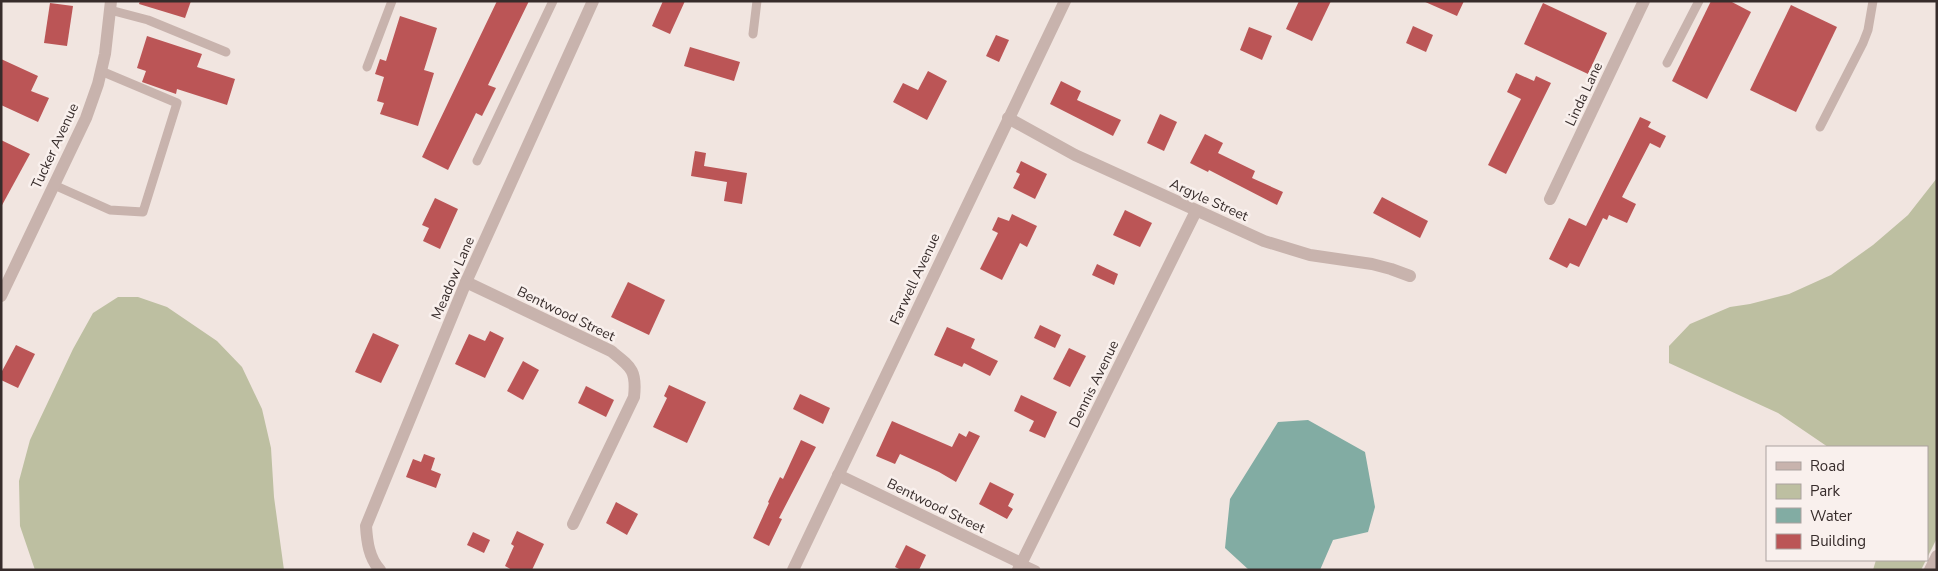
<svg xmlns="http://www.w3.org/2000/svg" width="1938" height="571" font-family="'Nunito Sans',sans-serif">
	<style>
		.green { fill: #bdbfa1 }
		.water { fill: #82aca3 }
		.building { fill: #bb5556 }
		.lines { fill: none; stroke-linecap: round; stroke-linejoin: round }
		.service { stroke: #c8b3ad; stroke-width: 9 }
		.minor { stroke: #c8b3ad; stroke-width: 12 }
		.tertiary { stroke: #c8b3ad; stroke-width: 12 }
		.labels { text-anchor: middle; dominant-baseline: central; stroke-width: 5; stroke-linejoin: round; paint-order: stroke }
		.street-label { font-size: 14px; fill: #372c2b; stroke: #f9f0ed }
	</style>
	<rect width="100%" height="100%" fill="#f1e5e0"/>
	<g class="green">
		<polygon points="1937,178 1937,538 1927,558 1927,447 1828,447 1778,413 1669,363 1669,346 1690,324 1730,307 1750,304 1789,294 1831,275 1873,245 1908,215"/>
		<polygon points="118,297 138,297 167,307 217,341 242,367 262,409 271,448 274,497 284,570 35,570 20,526 19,481 30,440 73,349 93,313"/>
		<polygon points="1876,560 1926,560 1921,570 1873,570"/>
	</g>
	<polygon class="water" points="1308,420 1365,452 1375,507 1368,532 1333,540 1320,570 1249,570 1225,548 1230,499 1278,422"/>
	<g class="building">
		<polygon points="140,1 191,1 185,18 139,4"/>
		<polygon points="497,1 529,1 488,85 496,88 482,116 476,113 448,170 422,157"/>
		<polygon points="663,1 685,1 670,34 652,26"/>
		<polygon points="1299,1 1331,1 1312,41 1286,29"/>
		<polygon points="1423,1 1464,1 1457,16"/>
		<polygon points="1711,1 1730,1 1751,12 1707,99 1672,81"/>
		<polygon points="50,3 73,6 67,46 44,43"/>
		<polygon points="1543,3 1607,33 1588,74 1524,44"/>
		<polygon points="1791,5 1837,27 1796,112 1750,90"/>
		<polygon points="400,16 437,28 424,70 434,73 418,126 380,114 384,103 377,101 384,77 375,74 380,59 386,61"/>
		<polygon points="1413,26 1433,35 1426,52 1406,43"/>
		<polygon points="1249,27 1272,36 1262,60 1240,50"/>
		<polygon points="996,35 1009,40 999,62 986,56"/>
		<polygon points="147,36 202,54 197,67 235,79 227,105 177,89 176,94 142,82 146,71 137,68"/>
		<polygon points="690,47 740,62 734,81 684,66"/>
		<polygon points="1,59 38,76 31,91 49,98 38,122 1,105"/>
		<polygon points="928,71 947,81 927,120 893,102 903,83 918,90"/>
		<polygon points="1516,73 1534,81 1536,76 1551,83 1506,174 1488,165 1521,99 1507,92"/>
		<polygon points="1061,81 1081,91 1077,100 1121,120 1113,136 1050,104"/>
		<polygon points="1160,114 1177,122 1164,151 1147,143"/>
		<polygon points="1640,117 1651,122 1648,127 1666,136 1660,148 1650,143 1622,197 1636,204 1627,223 1609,215 1607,220 1603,218 1579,267 1570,263 1567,268 1549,259 1569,218 1586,226"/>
		<polygon points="1205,134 1223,143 1218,153 1255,171 1252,178 1283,192 1277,205 1209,170 1208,172 1190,163"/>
		<polygon points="1,140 30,154 1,207"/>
		<polygon points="695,151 706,153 704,166 747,173 742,204 724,201 727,182 691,176"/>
		<polygon points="1021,161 1047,174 1035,199 1013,188 1020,174 1016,172"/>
		<polygon points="1382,197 1428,221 1420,238 1373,213"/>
		<polygon points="435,198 458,209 440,249 423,241 429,228 422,225"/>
		<polygon points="1125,210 1152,223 1140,247 1113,235"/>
		<polygon points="1012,214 1037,226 1027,247 1020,243 1002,280 980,269 998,233 992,230 998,217 1009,221"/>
		<polygon points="1097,264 1118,274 1114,285 1092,275"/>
		<polygon points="628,282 665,300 649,335 611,317"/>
		<polygon points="1040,325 1061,335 1055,348 1034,338"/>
		<polygon points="947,327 975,339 971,348 998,361 990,376 964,363 962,367 934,355"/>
		<polygon points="490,331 504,338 485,378 455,364 469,334 485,341"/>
		<polygon points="373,333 399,345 381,383 355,372"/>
		<polygon points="16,345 35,354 18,388 1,380 1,373"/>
		<polygon points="1069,348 1086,356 1070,387 1053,379"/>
		<polygon points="523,361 539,370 523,400 507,391"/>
		<polygon points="669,385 706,402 687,443 653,427 667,398 664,396"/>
		<polygon points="586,386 614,400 606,417 578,403"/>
		<polygon points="800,394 830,408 823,424 793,409"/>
		<polygon points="1021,395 1057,412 1045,438 1029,431 1034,421 1014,411"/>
		<polygon points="892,421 952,447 959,433 966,437 969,431 980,436 956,482 939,472 900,454 895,464 876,456"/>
		<polygon points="801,440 816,447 779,518 782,519 769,546 753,538 769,503 768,502 780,477 783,479"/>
		<polygon points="424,454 435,458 431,470 441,474 436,488 406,477 413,459 421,462"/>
		<polygon points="990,482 1014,494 1008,506 1013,509 1007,519 979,504"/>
		<polygon points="616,502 638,514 627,535 606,523"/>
		<polygon points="517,531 544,544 532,570 512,570 505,566 514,546 511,544"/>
		<polygon points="473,532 490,540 484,553 467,545"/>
		<polygon points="906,545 926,555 919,570 901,570 895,567"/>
	</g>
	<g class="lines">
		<g class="service">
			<polyline points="110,10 148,20 226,52"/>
			<polyline points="753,34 757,1"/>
			<polyline points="1667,63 1699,1"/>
			<polyline points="367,67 392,1"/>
			<polyline points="1820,127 1863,43 1868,30 1873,1"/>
			<polyline points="477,161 553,1"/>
			<polyline points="54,185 110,210 143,212 177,103 101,71"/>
			<polyline points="1021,563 1036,570"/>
		</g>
		<g class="minor">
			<polyline points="1008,118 1075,155 1264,241 1310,255 1372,264 1391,269 1410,276"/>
			<polyline points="1550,199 1644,1"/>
			<path d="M466 282 611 351C631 367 637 370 634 397L573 524"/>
			<polyline points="838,475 1021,563"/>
			<path d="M380 570C369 558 367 542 366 526L466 282 593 1"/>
			<polyline points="793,570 1065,1"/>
			<polyline points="1018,570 1196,211"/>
		</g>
		<g class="tertiary">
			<polyline points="1,296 86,118 98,84 105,54 111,1"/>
			<polyline points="1930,570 1937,556"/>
		</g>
	</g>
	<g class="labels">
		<g class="street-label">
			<text transform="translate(1584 94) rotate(-65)">Linda Lane</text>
			<text transform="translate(55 146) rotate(-65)">Tucker Avenue</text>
			<text transform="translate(1209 200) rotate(24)">Argyle Street</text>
			<text transform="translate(453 278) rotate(-67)">Meadow Lane</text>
			<text transform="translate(915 279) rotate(-65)">Farwell Avenue</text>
			<text transform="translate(566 314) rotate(26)">Bentwood Street</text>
			<text transform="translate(1094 384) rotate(-64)">Dennis Avenue</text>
			<text transform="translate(936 506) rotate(26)">Bentwood Street</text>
		</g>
	</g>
	<rect width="1938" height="571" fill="none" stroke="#372c2b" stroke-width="5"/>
	<rect x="1766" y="446" width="162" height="115" fill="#f9f0ed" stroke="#aba29f"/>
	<rect x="1776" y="462" width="25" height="8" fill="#c8b3ad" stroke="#aba29f"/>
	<text x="1810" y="471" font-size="15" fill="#372c2b">Road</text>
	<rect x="1776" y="484" width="25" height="15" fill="#bdbfa1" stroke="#aba29f"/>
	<text x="1810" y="496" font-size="15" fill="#372c2b">Park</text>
	<rect x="1776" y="508" width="25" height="15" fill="#82aca3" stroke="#aba29f"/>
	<text x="1810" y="521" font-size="15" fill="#372c2b">Water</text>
	<rect x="1776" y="534" width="25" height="15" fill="#bb5556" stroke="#aba29f"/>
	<text x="1810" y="546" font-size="15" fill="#372c2b">Building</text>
</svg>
